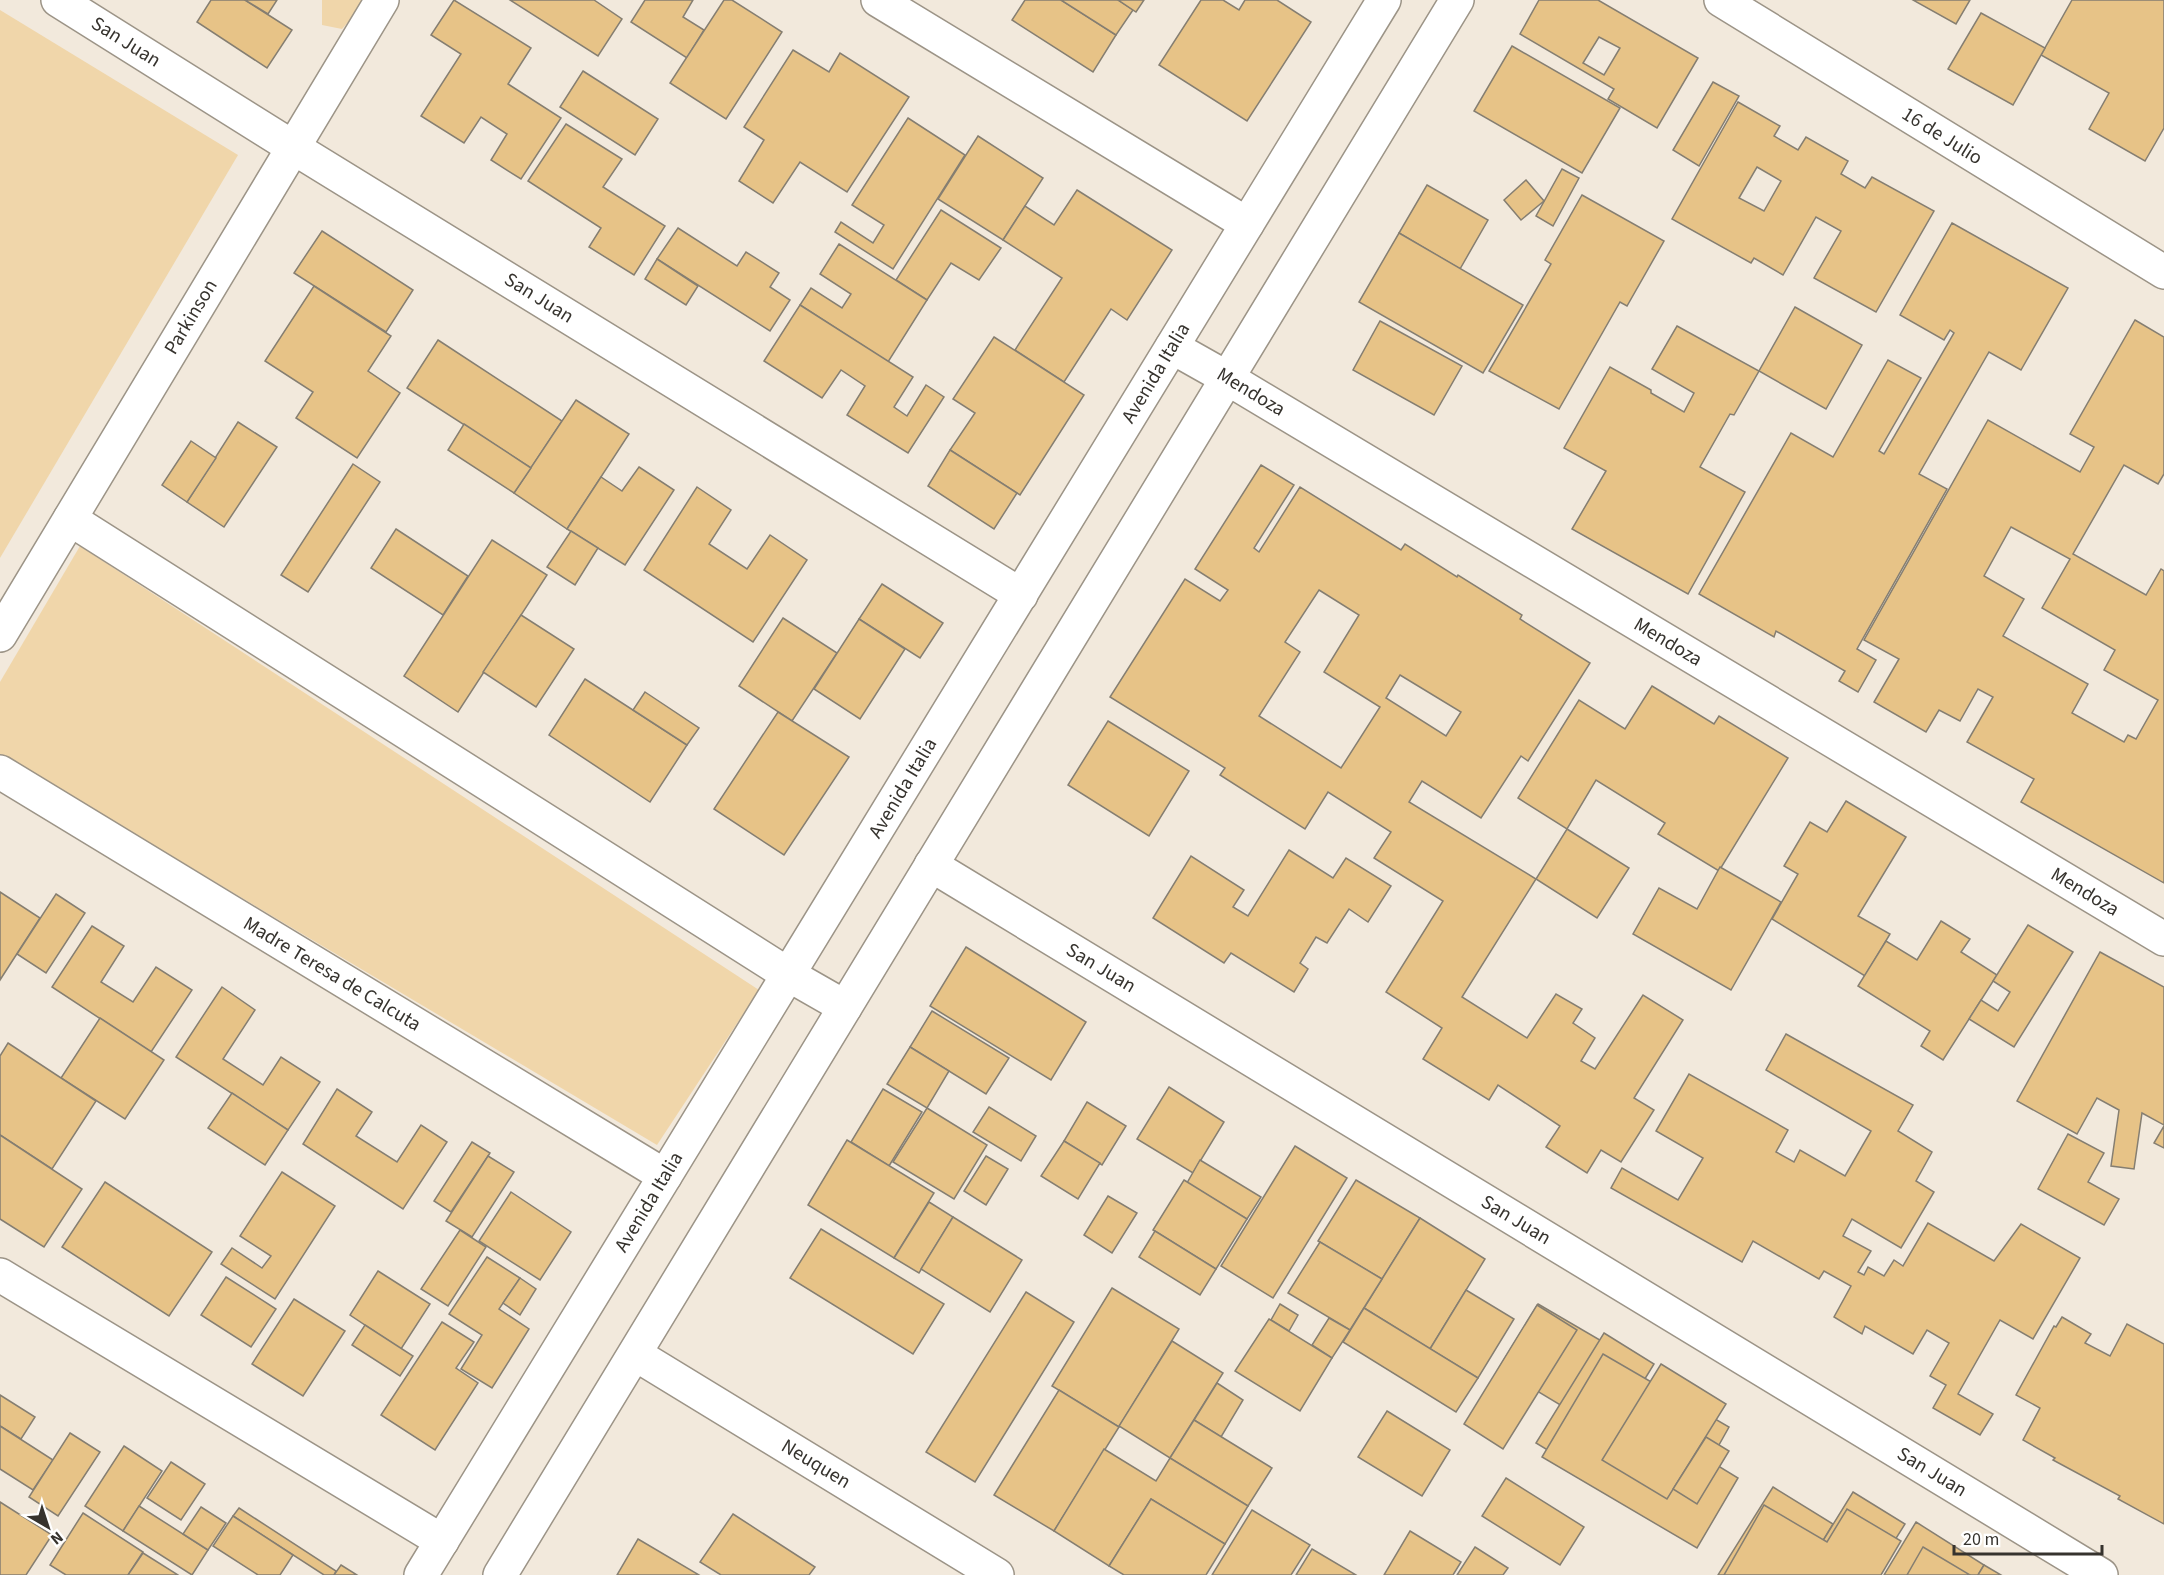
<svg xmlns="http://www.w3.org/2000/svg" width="2164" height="1575" font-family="'Source Sans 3',sans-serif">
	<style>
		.green { fill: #f0d6aa }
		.building { fill: #e7c387; stroke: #857e71; stroke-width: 1.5; fill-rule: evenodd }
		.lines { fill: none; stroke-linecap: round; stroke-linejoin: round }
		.minor-casing { stroke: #9c9487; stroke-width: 36 }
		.secondary-casing { stroke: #9c9487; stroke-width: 36 }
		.minor { stroke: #fff; stroke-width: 33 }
		.secondary { stroke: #fff; stroke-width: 33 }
		.labels { text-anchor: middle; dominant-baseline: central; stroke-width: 5; stroke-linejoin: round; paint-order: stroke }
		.street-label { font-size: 20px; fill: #36332e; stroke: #fff }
	</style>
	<rect width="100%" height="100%" fill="#f2e9dc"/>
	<g class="green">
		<polygon points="322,0 362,0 356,13 342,29 322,25"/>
		<polygon points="0,10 238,155 0,558"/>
		<polygon points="80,546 759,990 657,1145 0,754 0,682"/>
	</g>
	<g class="building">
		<polygon points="211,0 245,0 292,30 267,68 197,22"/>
		<polygon points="245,0 277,0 268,14"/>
		<polygon points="454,0 531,48 508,84 561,118 521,179 491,160 507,134 481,117 464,143 421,116 461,54 431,35"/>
		<polygon points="510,0 594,0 622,19 598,56"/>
		<polygon points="645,0 693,0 683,17 704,30 687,58 631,22"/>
		<polygon points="724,0 732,0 782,32 726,119 670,83"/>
		<polygon points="1025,0 1061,0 1116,35 1093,72 1012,20"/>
		<polygon points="1061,0 1118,0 1133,10 1116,35"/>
		<polygon points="1118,0 1144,0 1136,12"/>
		<polygon points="1201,0 1223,0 1239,10 1245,0 1277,0 1311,22 1247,121 1159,65"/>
		<path d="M1539 0H1598L1698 58 1657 128 1608 99 1614 89 1520 34ZM1599 37 1620 48 1604 75 1583 63Z"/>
		<polygon points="1913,0 1970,0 1956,24"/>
		<polygon points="2072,0 2164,0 2164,128 2145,161 2089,129 2109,93 2041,55"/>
		<polygon points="1981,13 2045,48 2013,105 1948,69"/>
		<polygon points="1512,46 1620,108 1582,173 1474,111"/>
		<polygon points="793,50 829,72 840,53 909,97 847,192 800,162 773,203 739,181 764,140 744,127"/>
		<polygon points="583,71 658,119 635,155 560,107"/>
		<polygon points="1713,82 1739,96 1699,166 1673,150"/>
		<path d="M1738 102 1780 126 1774 136 1798 150 1806 137 1848 161 1841 174 1865 188 1872 177 1934 211 1876 312 1814 278 1841 231 1816 217 1783 275 1754 258 1751 263 1672 219ZM1757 167 1781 181 1764 211 1739 198Z"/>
		<polygon points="908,118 965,155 893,269 835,232 841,222 873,243 884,225 852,205"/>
		<polygon points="566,124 622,159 603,187 665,226 634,275 589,247 601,228 528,181"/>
		<polygon points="978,136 1043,178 1003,240 938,199"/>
		<polygon points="1562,169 1579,178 1553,226 1536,216"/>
		<polygon points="1526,180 1544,201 1521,220 1504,200"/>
		<polygon points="1427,185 1488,220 1460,269 1399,233"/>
		<polygon points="1077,190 1172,250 1127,320 1111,309 1064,382 1015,350 1062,278 1003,240 1025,206 1054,225"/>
		<polygon points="1582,195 1664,241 1627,306 1620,302 1559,409 1489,371 1551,264 1545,260"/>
		<polygon points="941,210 1001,248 979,280 951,263 927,300 896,280"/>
		<polygon points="1952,223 2068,288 2021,370 1989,352 1919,474 1947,489 1857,649 1876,660 1858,692 1839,681 1845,671 1776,631 1774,637 1699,594 1791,433 1833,457 1888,360 1921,378 1879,451 1884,454 1954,333 1950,330 1944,340 1900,315"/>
		<polygon points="678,228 737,266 746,252 779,273 770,287 790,300 770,331 657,259"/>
		<polygon points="322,231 413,290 386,332 294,273"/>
		<polygon points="1399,233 1523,305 1483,373 1359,302"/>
		<polygon points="839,244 927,300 888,362 800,305 811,288 842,308 851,294 820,274"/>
		<polygon points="657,259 698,286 686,305 645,279"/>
		<polygon points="314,286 391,336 368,371 400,393 357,458 296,418 313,392 265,361"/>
		<polygon points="800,305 913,377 894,407 907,416 926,385 944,397 908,453 847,415 865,386 841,370 822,398 764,361"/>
		<polygon points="1795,307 1862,345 1826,409 1759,371"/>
		<path d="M2135 320 2164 337V474L2158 484 2124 465 2073 554 2146 595 2161 569 2164 571V883L2021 802 2034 779 1967 742 1993 697 1978 689 1960 721 1939 710 1926 732 1874 702 1899 659 1864 640 1988 420 2080 472 2094 447 2070 434ZM2011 527 2070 559 2042 608 2115 650 2104 670 2158 700 2136 739 2128 735 2124 742 2072 713 2088 684 2003 636 2024 599 1984 576Z"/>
		<polygon points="1380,321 1462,366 1434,415 1353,370"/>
		<polygon points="1677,326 1759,371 1734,415 1730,414 1700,467 1745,492 1688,594 1572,529 1606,471 1564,448 1610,367 1651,390 1651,393 1684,412 1694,393 1652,369"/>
		<polygon points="994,337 1084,395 1020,495 950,450 975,413 953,399"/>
		<polygon points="438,340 562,421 531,468 407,388"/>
		<polygon points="576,400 629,434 567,529 514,493"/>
		<polygon points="238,422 277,447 224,527 187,502"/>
		<polygon points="464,424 531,468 514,493 448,450"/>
		<polygon points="191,441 216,458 187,502 162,485"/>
		<polygon points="950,450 1017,493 994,529 928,486"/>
		<polygon points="353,464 380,482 308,592 281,575"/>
		<path d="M1261 465 1294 485 1254 548 1259 552 1300 487 1401 550 1405 544 1457 577 1458 575 1522 615 1520 619 1590 663 1528 761 1521 756 1481 818 1422 781 1409 802 1536 879 1462 997 1527 1038 1556 994 1582 1009 1573 1023 1595 1038 1581 1061 1595 1069 1643 995 1683 1020 1634 1098 1654 1110 1621 1162 1601 1150 1587 1173 1546 1147 1560 1126 1498 1085 1489 1100 1423 1059 1442 1028 1386 992 1443 901 1374 858 1391 832 1328 792 1305 829 1220 775 1225 768 1110 697 1185 579 1220 601 1228 590 1195 569ZM1319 590 1359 615 1324 672 1380 707 1341 768 1259 716 1300 652 1285 642ZM1400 675 1461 712 1446 736 1386 698Z"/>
		<polygon points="639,467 674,490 625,565 567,529 601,477 622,491"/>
		<polygon points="697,487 731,510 709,544 747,569 770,535 807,560 753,642 644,570"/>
		<polygon points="396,529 468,576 443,615 371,568"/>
		<polygon points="571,531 598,548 575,585 547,567"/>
		<polygon points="492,540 547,575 458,712 404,676"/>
		<polygon points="882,584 943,623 920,658 859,619"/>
		<polygon points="521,615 574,649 536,707 483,672"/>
		<polygon points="783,618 837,653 792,721 739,686"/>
		<polygon points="859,619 905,649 860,719 814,689"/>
		<polygon points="585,679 687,745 650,802 549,735"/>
		<polygon points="1652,686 1714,724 1719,716 1788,758 1719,871 1658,834 1665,823 1596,780 1567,829 1518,798 1579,700 1625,729"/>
		<polygon points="645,692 699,728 687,745 633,710"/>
		<polygon points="778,712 849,757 784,855 714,809"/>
		<polygon points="1108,721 1189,771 1149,836 1068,785"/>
		<polygon points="1846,801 1906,837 1858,916 1890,934 1865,976 1772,919 1798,874 1784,866 1810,822 1827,832"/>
		<polygon points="1567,829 1629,868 1597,918 1536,879"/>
		<polygon points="1289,850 1333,878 1346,858 1391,886 1368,922 1349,909 1327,943 1316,937 1300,963 1308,969 1294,992 1231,953 1224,963 1153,918 1191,856 1244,890 1233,907 1248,916"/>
		<polygon points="1720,867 1781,902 1731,990 1633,934 1659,888 1697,909"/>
		<polygon points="0,892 40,918 0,980"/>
		<polygon points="56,894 85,913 46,973 17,954"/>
		<polygon points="1941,921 1970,939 1961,952 1997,975 1943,1060 1921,1046 1930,1031 1858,986 1886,941 1917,960"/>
		<polygon points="2028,925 2073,952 2014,1047 1969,1019 1981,1000 1998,1011 2010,992 1993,981"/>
		<polygon points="92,926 124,946 101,982 133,1002 156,967 192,990 151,1052 52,987"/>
		<polygon points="966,947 1086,1022 1051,1080 930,1006"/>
		<polygon points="2100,952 2164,987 2164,1125 2142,1113 2134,1169 2111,1166 2119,1110 2097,1098 2077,1134 2017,1101"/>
		<polygon points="222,987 255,1010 223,1059 263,1085 281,1057 320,1082 288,1130 176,1057"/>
		<polygon points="932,1011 1009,1058 986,1094 910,1047"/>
		<polygon points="100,1018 164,1060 125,1119 61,1078"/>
		<polygon points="1786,1034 1913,1105 1898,1131 1932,1152 1916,1181 1934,1192 1901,1248 1852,1219 1843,1236 1871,1251 1858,1272 1864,1275 1868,1267 1884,1276 1894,1260 1903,1266 1928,1223 1994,1261 2021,1224 2080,1258 2033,1339 2000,1320 1958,1394 1993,1414 1980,1435 1933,1408 1946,1385 1930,1376 1949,1343 1927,1330 1913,1354 1865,1326 1862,1334 1834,1317 1851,1286 1824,1271 1819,1279 1753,1241 1742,1262 1611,1188 1622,1168 1678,1200 1703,1158 1656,1131 1689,1074 1788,1130 1776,1152 1794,1162 1800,1150 1845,1176 1871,1131 1766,1070"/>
		<polygon points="8,1043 96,1101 52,1169 0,1135 0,1056"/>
		<polygon points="910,1047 949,1071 927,1108 887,1084"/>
		<polygon points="1169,1087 1224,1122 1193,1173 1137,1139"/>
		<polygon points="337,1089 372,1112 356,1136 397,1162 421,1125 447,1142 403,1209 303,1144"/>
		<polygon points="883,1089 922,1112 889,1166 851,1142"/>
		<polygon points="232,1093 288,1130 265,1165 208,1128"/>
		<polygon points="1087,1102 1126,1126 1102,1165 1064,1141"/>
		<polygon points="989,1107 1036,1136 1021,1161 973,1132"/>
		<polygon points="927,1108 987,1145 954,1199 893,1162"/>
		<polygon points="2164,1126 2164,1148 2154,1143"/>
		<polygon points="2068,1134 2104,1153 2088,1182 2119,1199 2104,1225 2038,1189"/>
		<polygon points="0,1135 82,1189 44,1247 0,1219"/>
		<polygon points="847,1140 934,1193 894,1258 808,1205"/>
		<polygon points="1064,1141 1100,1163 1078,1199 1041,1176"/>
		<polygon points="472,1142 490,1153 451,1212 434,1201"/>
		<polygon points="1295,1146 1347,1178 1273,1298 1221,1266"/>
		<polygon points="488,1156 514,1172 472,1237 446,1221"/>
		<polygon points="986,1156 1008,1169 986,1205 964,1191"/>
		<polygon points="1200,1160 1261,1197 1247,1219 1187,1183"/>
		<polygon points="282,1172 335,1206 275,1299 221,1264 232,1248 262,1268 271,1256 240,1236"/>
		<polygon points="1184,1180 1247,1219 1216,1269 1153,1230"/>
		<polygon points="1356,1180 1420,1218 1382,1279 1318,1241"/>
		<polygon points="105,1182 212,1252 169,1316 62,1247"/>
		<polygon points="511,1192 571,1232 540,1280 479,1241"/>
		<polygon points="1108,1196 1137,1213 1112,1253 1084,1235"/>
		<polygon points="929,1202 953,1217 919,1273 894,1258"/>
		<polygon points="953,1217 1022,1260 990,1312 921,1269"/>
		<polygon points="1420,1218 1485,1259 1430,1349 1364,1308"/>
		<polygon points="821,1229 944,1304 913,1354 790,1278"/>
		<polygon points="460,1230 486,1247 448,1306 421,1289"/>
		<polygon points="1155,1231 1216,1269 1200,1295 1139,1257"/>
		<polygon points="1320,1242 1382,1279 1350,1330 1288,1293"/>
		<polygon points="487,1257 520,1278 499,1309 529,1329 492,1388 461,1369 482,1335 449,1314"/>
		<polygon points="378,1271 430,1304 401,1349 350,1315"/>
		<polygon points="226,1277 276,1309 251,1347 201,1315"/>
		<polygon points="520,1278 536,1289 520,1315 503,1303"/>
		<polygon points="1112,1288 1179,1329 1119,1427 1052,1386"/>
		<polygon points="1466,1290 1514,1319 1478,1378 1430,1349"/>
		<polygon points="1026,1292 1074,1322 975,1482 926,1452"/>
		<polygon points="294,1299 345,1331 303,1396 252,1364"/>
		<polygon points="1280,1304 1298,1315 1289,1331 1271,1320"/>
		<polygon points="1538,1304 1605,1343 1567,1409 1499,1368"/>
		<polygon points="1537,1305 1577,1330 1503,1449 1464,1424"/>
		<polygon points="1364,1308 1478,1378 1456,1412 1343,1342"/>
		<polygon points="2062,1317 2091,1334 2085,1343 2110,1356 2127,1324 2164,1344 2164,1524 2118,1499 2120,1496 2053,1460 2055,1458 2023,1440 2040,1408 2016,1395 2054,1326 2056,1327"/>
		<polygon points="1329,1318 1350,1330 1332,1358 1312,1345"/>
		<polygon points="1269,1319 1332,1358 1300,1411 1235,1371"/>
		<polygon points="442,1322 474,1342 456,1368 478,1383 435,1450 381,1415"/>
		<polygon points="365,1325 413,1356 400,1376 352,1345"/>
		<polygon points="1604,1333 1654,1364 1587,1474 1536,1443"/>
		<polygon points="1172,1341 1223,1373 1170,1458 1119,1426"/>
		<polygon points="1603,1354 1729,1427 1710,1461 1738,1478 1697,1548 1542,1457"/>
		<polygon points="1661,1364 1726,1404 1667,1499 1602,1460"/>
		<polygon points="1217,1383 1243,1400 1221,1437 1194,1420"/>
		<polygon points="1059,1390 1119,1427 1054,1531 994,1495"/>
		<polygon points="0,1395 35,1417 21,1439 0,1426"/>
		<polygon points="1387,1411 1450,1450 1422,1496 1358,1457"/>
		<polygon points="1194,1420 1272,1468 1248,1506 1170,1458"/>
		<polygon points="0,1426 53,1460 33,1490 0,1469"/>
		<polygon points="70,1433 100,1452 58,1516 29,1497"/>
		<polygon points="1706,1437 1729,1451 1697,1504 1673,1489"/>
		<polygon points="124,1446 162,1471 123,1531 85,1506"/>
		<polygon points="1104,1449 1156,1481 1170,1458 1248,1506 1225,1544 1151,1499 1109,1566 1054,1531"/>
		<polygon points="171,1462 205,1484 181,1520 147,1498"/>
		<polygon points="1506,1478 1584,1527 1560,1565 1482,1516"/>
		<polygon points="1773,1487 1833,1524 1802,1575 1718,1575"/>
		<polygon points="1853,1492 1905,1524 1873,1575 1814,1575 1805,1570"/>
		<polygon points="1151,1499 1225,1544 1206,1575 1124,1575 1109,1566"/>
		<polygon points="0,1502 52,1535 26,1575 0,1575"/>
		<polygon points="1764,1505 1827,1542 1847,1509 1901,1541 1881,1575 1724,1575"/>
		<polygon points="139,1506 208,1550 192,1575 123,1531"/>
		<polygon points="201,1507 226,1523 208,1550 183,1534"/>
		<polygon points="239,1508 336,1571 334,1575 324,1575 233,1516"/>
		<polygon points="1252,1510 1310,1545 1291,1575 1212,1575"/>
		<polygon points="83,1513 143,1552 128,1575 66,1575 50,1565"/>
		<polygon points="733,1514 815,1567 809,1575 721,1575 700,1562"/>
		<polygon points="233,1516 293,1555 280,1575 258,1575 213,1546"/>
		<polygon points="1916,1522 1984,1565 1978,1575 1884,1575"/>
		<polygon points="1410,1531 1461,1562 1453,1575 1384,1575"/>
		<polygon points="638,1539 699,1575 617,1575"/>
		<polygon points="1475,1547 1508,1568 1503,1575 1457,1575"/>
		<polygon points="1923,1547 1970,1575 1907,1575"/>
		<polygon points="1312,1549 1356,1575 1296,1575"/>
		<polygon points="143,1553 178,1575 128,1575"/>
		<polygon points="341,1565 357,1575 334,1575"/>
		<polygon points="1984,1565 2001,1575 1978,1575"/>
	</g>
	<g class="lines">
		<g class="minor-casing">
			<g id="minor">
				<polyline points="58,0 294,148 1021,595"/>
				<polyline points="878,0 1247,224"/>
				<polyline points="1721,0 2164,272"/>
				<polyline points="1172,347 1227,378 2164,939"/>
				<polyline points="70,519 789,975 845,1007"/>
				<polyline points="0,635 382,0"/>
				<polyline points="0,772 665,1176"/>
				<polyline points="931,865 2101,1575"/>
				<polyline points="0,1275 442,1541"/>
				<polyline points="635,1354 997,1575"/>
			</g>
		</g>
		<g class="secondary-casing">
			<g id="secondary">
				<polyline points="421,1575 1384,0"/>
				<polyline points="500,1575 1457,0"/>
			</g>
		</g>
		<use href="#minor" class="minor"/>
		<use href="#secondary" class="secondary"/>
	</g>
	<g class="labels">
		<g class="street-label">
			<text transform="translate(126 42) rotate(32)">San Juan</text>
			<text transform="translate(1942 136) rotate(32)">16 de Julio</text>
			<text transform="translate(539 298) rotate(32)">San Juan</text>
			<text transform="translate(191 317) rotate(-59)">Parkinson</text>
			<text transform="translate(1156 373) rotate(-59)">Avenida Italia</text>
			<text transform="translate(1251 392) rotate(31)">Mendoza</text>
			<text transform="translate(1668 642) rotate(31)">Mendoza</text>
			<text transform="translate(903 788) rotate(-59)">Avenida Italia</text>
			<text transform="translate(2085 892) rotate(31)">Mendoza</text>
			<text transform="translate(1101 968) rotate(31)">San Juan</text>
			<text transform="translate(332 974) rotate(31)">Madre Teresa de Calcuta</text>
			<text transform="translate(649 1202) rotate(-59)">Avenida Italia</text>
			<text transform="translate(1516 1220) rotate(31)">San Juan</text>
			<text transform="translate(816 1464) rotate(31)">Neuquen</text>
			<text transform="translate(1932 1472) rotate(31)">San Juan</text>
		</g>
	</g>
	<g transform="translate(48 1527) rotate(141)" stroke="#ffffff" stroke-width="4.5" paint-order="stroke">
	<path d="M0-4.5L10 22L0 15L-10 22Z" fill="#36332e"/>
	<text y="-9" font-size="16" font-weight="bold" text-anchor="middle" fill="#36332e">N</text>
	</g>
	<path d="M1954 1545v9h148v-9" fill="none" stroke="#36332e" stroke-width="3"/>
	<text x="1963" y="1545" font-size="18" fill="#36332e" stroke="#ffffff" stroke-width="4.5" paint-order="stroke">20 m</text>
</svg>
